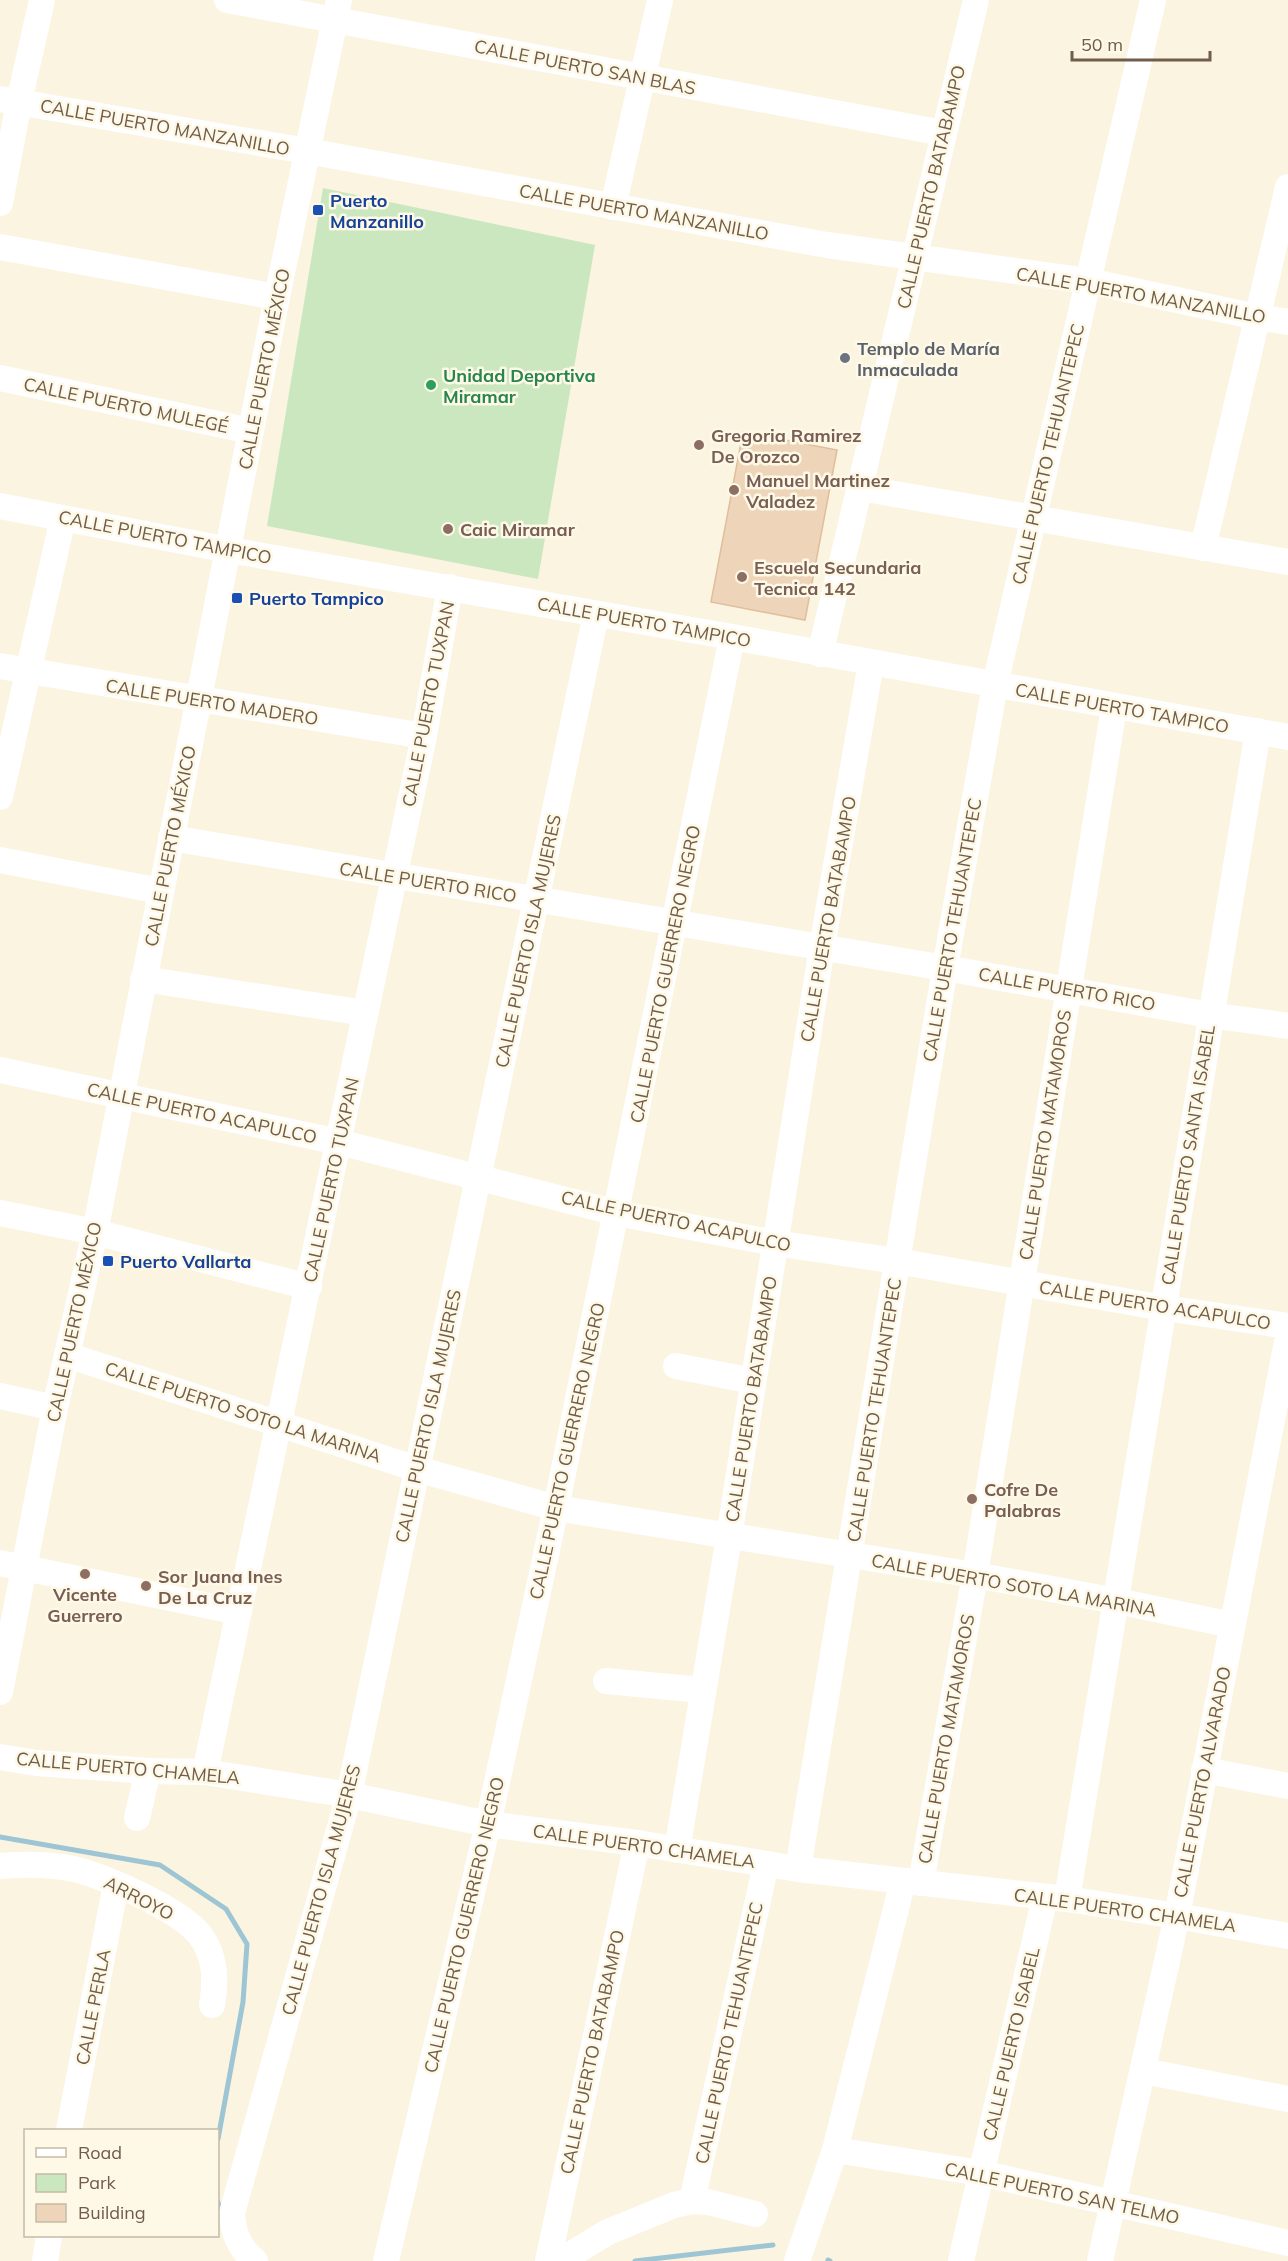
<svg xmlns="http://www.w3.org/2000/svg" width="1288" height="2261" font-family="Mulish,sans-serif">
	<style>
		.green { fill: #cbe7c0 }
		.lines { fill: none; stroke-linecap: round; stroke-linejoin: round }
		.stream { stroke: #9dc5d4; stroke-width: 5 }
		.building { fill: #eed5ba; stroke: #e0be9b; stroke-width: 1.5 }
		.minor { stroke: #fff; stroke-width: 26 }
		.transit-dot { fill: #1a4fb4; stroke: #fef8e6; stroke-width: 2 }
		.worship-dot { fill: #6b7280; stroke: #fef8e6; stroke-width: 2 }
		.leisure-dot { fill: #2e9e5b; stroke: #fef8e6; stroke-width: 2 }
		.education-dot { fill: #8d6e63; stroke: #fef8e6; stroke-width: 2 }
		.labels { text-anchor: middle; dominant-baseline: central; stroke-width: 5; stroke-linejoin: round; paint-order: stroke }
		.street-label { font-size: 18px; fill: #705c49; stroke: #fef8e6 }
		.transit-label { font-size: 18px; font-weight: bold; fill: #164399; stroke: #fef8e6; text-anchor: start }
		.worship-label { font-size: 18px; font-weight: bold; fill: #5b616d; stroke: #fef8e6; text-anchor: start }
		.leisure-label { font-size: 18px; font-weight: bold; fill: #27864d; stroke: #fef8e6; text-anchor: start }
		.education-label { font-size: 18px; font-weight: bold; fill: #785e54; stroke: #fef8e6; text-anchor: start }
	</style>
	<rect width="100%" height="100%" fill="#fbf4e1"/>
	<polygon class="green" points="323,188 595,245 538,579 267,526"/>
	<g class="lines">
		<g class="stream">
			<polyline points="0,1837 160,1865 226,1909 247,1944 243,2002 218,2139"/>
			<polyline points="218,2202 222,2218"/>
			<polyline points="828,2260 830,2261"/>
			<polyline points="635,2261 773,2245"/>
		</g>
	</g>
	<polygon class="building" points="743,432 837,450 805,620 711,602"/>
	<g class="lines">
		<g class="minor">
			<polyline points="227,0 943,133"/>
			<polyline points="0,99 307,151 827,245 1088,281 1257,317 1288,322"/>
			<polyline points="0,203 19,102 42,0"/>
			<polyline points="613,207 660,0"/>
			<polyline points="0,247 277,297"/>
			<polyline points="0,378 251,431"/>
			<polyline points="860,488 1288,562"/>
			<polyline points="0,506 229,550 732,637 1288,737"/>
			<polyline points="1203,548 1288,187"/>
			<polyline points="820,654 976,0"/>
			<polyline points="0,666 424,736"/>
			<polyline points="0,797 63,518"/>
			<polyline points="171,838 945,968 1210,1015 1288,1026"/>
			<polyline points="0,860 160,891"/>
			<polyline points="143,979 365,1013"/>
			<polyline points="0,1070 339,1142 617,1213 775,1243 897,1261 1164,1308 1288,1326"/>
			<polyline points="0,1213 95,1232 309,1287"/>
			<polyline points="67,1355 417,1469 556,1508 975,1575 1117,1601 1232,1625"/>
			<polyline points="676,1366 753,1381"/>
			<polyline points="0,1396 55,1408"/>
			<polyline points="0,1563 239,1612"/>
			<polyline points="606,1681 702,1690"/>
			<polyline points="0,1692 55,1408 95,1232 277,297 339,0"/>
			<polyline points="0,1757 36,1763 148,1771 205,1772 349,1795 488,1824 637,1843 798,1869 1067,1899 1177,1916 1288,1936"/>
			<polyline points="1204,1770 1288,1786"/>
			<polyline points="205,1772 424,736 450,587"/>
			<polyline points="137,1818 148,1771"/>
			<polyline points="677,1850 729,1537 822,947 871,663"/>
			<path d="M0 1866C24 1864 50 1864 74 1869 106 1877 179 1909 200 1935 216 1956 216 1981 212 2005"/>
			<polyline points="798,1869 945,968 995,685 1153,0"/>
			<polyline points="921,1883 975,1575 1114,707"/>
			<path d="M1067 1899C1132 1510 1192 1120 1258 731"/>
			<polyline points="1144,2071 1288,2099"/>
			<polyline points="69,2130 116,1884"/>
			<polyline points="835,2150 981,2173 1288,2243"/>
			<polyline points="692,2201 766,1864"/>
			<polyline points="45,2261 49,2236"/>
			<path d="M255 2261C239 2248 233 2233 232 2213L349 1795 596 614"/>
			<polyline points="386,2261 488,1824 556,1508 732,637"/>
			<polyline points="548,2261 637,1843"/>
			<polyline points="560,2261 608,2232 674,2205 692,2201 708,2202 755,2214"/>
			<polyline points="797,2261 835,2150 903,1881"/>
			<polyline points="961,2261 1045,1897"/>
			<polyline points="1100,2261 1177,1916 1288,1336"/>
		</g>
	</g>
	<g class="transit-dot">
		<rect x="312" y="204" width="12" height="12" rx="3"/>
		<rect x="231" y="592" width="12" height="12" rx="3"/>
		<rect x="102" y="1255" width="12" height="12" rx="3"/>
	</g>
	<circle class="worship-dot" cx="845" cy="358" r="6"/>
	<circle class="leisure-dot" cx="431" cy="385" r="6"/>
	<g class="education-dot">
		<circle cx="699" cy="445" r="6"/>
		<circle cx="734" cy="490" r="6"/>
		<circle cx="448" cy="529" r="6"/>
		<circle cx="742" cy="577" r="6"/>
		<circle cx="972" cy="1499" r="6"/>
		<circle cx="85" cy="1574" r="6"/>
		<circle cx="146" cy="1586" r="6"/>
	</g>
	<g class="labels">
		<g class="street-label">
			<text transform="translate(585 67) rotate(11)">CALLE PUERTO SAN BLAS</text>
			<text transform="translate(165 127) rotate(10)">CALLE PUERTO MANZANILLO</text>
			<text transform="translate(931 187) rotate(-77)">CALLE PUERTO BATABAMPO</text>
			<text transform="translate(644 212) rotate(10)">CALLE PUERTO MANZANILLO</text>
			<text transform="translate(1141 295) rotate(10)">CALLE PUERTO MANZANILLO</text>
			<text transform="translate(264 369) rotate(-79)">CALLE PUERTO MÉXICO</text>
			<text transform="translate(126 405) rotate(12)">CALLE PUERTO MULEGÉ</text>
			<text transform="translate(1048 454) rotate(-77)">CALLE PUERTO TEHUANTEPEC</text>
			<text transform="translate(165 537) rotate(11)">CALLE PUERTO TAMPICO</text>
			<text transform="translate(644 622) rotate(10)">CALLE PUERTO TAMPICO</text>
			<text transform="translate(212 702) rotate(9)">CALLE PUERTO MADERO</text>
			<text transform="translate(428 704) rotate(-79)">CALLE PUERTO TUXPAN</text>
			<text transform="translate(1122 708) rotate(10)">CALLE PUERTO TAMPICO</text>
			<text transform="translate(170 846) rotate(-79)">CALLE PUERTO MÉXICO</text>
			<text transform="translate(428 882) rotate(9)">CALLE PUERTO RICO</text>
			<text transform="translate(828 919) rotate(-80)">CALLE PUERTO BATABAMPO</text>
			<text transform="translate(952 930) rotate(-80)">CALLE PUERTO TEHUANTEPEC</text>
			<text transform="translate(528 941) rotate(-78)">CALLE PUERTO ISLA MUJERES</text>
			<text transform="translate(665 974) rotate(-79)">CALLE PUERTO GUERRERO NEGRO</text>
			<text transform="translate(1067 989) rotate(10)">CALLE PUERTO RICO</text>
			<text transform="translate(202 1113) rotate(12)">CALLE PUERTO ACAPULCO</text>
			<text transform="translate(1045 1135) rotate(-81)">CALLE PUERTO MATAMOROS</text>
			<text transform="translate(1188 1155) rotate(-81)">CALLE PUERTO SANTA ISABEL</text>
			<text transform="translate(331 1180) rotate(-78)">CALLE PUERTO TUXPAN</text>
			<text transform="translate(676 1221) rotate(12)">CALLE PUERTO ACAPULCO</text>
			<text transform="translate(1155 1305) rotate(9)">CALLE PUERTO ACAPULCO</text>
			<text transform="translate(74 1322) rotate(-78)">CALLE PUERTO MÉXICO</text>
			<text transform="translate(751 1399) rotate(-81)">CALLE PUERTO BATABAMPO</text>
			<text transform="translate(874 1410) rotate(-81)">CALLE PUERTO TEHUANTEPEC</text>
			<text transform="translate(243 1412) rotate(18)">CALLE PUERTO SOTO LA MARINA</text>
			<text transform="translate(428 1416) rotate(-78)">CALLE PUERTO ISLA MUJERES</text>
			<text transform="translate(567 1451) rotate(-78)">CALLE PUERTO GUERRERO NEGRO</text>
			<text transform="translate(1014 1585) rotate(10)">CALLE PUERTO SOTO LA MARINA</text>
			<text transform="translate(946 1739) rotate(-80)">CALLE PUERTO MATAMOROS</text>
			<text transform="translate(128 1768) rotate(5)">CALLE PUERTO CHAMELA</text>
			<text transform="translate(1202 1782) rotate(-79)">CALLE PUERTO ALVARADO</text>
			<text transform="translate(644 1846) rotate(8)">CALLE PUERTO CHAMELA</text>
			<text transform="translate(321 1890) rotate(-75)">CALLE PUERTO ISLA MUJERES</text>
			<text transform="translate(139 1898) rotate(27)">ARROYO</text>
			<text transform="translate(1125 1910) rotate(8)">CALLE PUERTO CHAMELA</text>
			<text transform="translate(464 1925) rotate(-77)">CALLE PUERTO GUERRERO NEGRO</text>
			<text transform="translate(93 2007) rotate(-79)">CALLE PERLA</text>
			<text transform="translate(729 2033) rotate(-78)">CALLE PUERTO TEHUANTEPEC</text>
			<text transform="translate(1011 2044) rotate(-77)">CALLE PUERTO ISABEL</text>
			<text transform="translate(592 2052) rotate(-78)">CALLE PUERTO BATABAMPO</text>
			<text transform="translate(1062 2193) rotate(12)">CALLE PUERTO SAN TELMO</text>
		</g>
		<g class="transit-label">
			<text x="330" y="200">Puerto<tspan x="330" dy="21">Manzanillo</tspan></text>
			<text x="249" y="598">Puerto Tampico</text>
			<text x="120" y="1261">Puerto Vallarta</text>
		</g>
		<g class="worship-label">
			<text x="857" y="348">Templo de María<tspan x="857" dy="21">Inmaculada</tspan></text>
		</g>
		<g class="leisure-label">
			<text x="443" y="375">Unidad Deportiva<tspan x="443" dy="21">Miramar</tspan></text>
		</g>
		<g class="education-label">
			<text x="711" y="435">Gregoria Ramirez<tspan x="711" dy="21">De Orozco</tspan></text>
			<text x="746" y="480">Manuel Martinez<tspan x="746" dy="21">Valadez</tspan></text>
			<text x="460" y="529">Caic Miramar</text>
			<text x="754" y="567">Escuela Secundaria<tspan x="754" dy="21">Tecnica 142</tspan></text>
			<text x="984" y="1489">Cofre De<tspan x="984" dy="21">Palabras</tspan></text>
			<text x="158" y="1576">Sor Juana Ines<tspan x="158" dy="21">De La Cruz</tspan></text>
			<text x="85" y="1594" text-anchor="middle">Vicente<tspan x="85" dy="21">Guerrero</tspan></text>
		</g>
	</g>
	<rect x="24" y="2129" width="195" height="108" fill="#fef8e6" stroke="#c5baa7" stroke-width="1.5"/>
	<rect x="36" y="2148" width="30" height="9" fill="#ffffff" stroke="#c5baa7" stroke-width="1.5"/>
	<text x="78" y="2159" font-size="18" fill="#705c49">Road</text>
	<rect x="36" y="2174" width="30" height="18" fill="#cbe7c0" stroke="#c5baa7" stroke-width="1.5"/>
	<text x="78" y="2189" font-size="18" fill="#705c49">Park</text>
	<rect x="36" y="2204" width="30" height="18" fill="#eed5ba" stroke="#c5baa7" stroke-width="1.5"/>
	<text x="78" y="2219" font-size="18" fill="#705c49">Building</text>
	<path d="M1072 51v9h138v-9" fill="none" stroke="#705c49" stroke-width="3"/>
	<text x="1081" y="51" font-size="18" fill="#705c49" stroke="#fef8e6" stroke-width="4.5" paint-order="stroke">50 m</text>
</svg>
